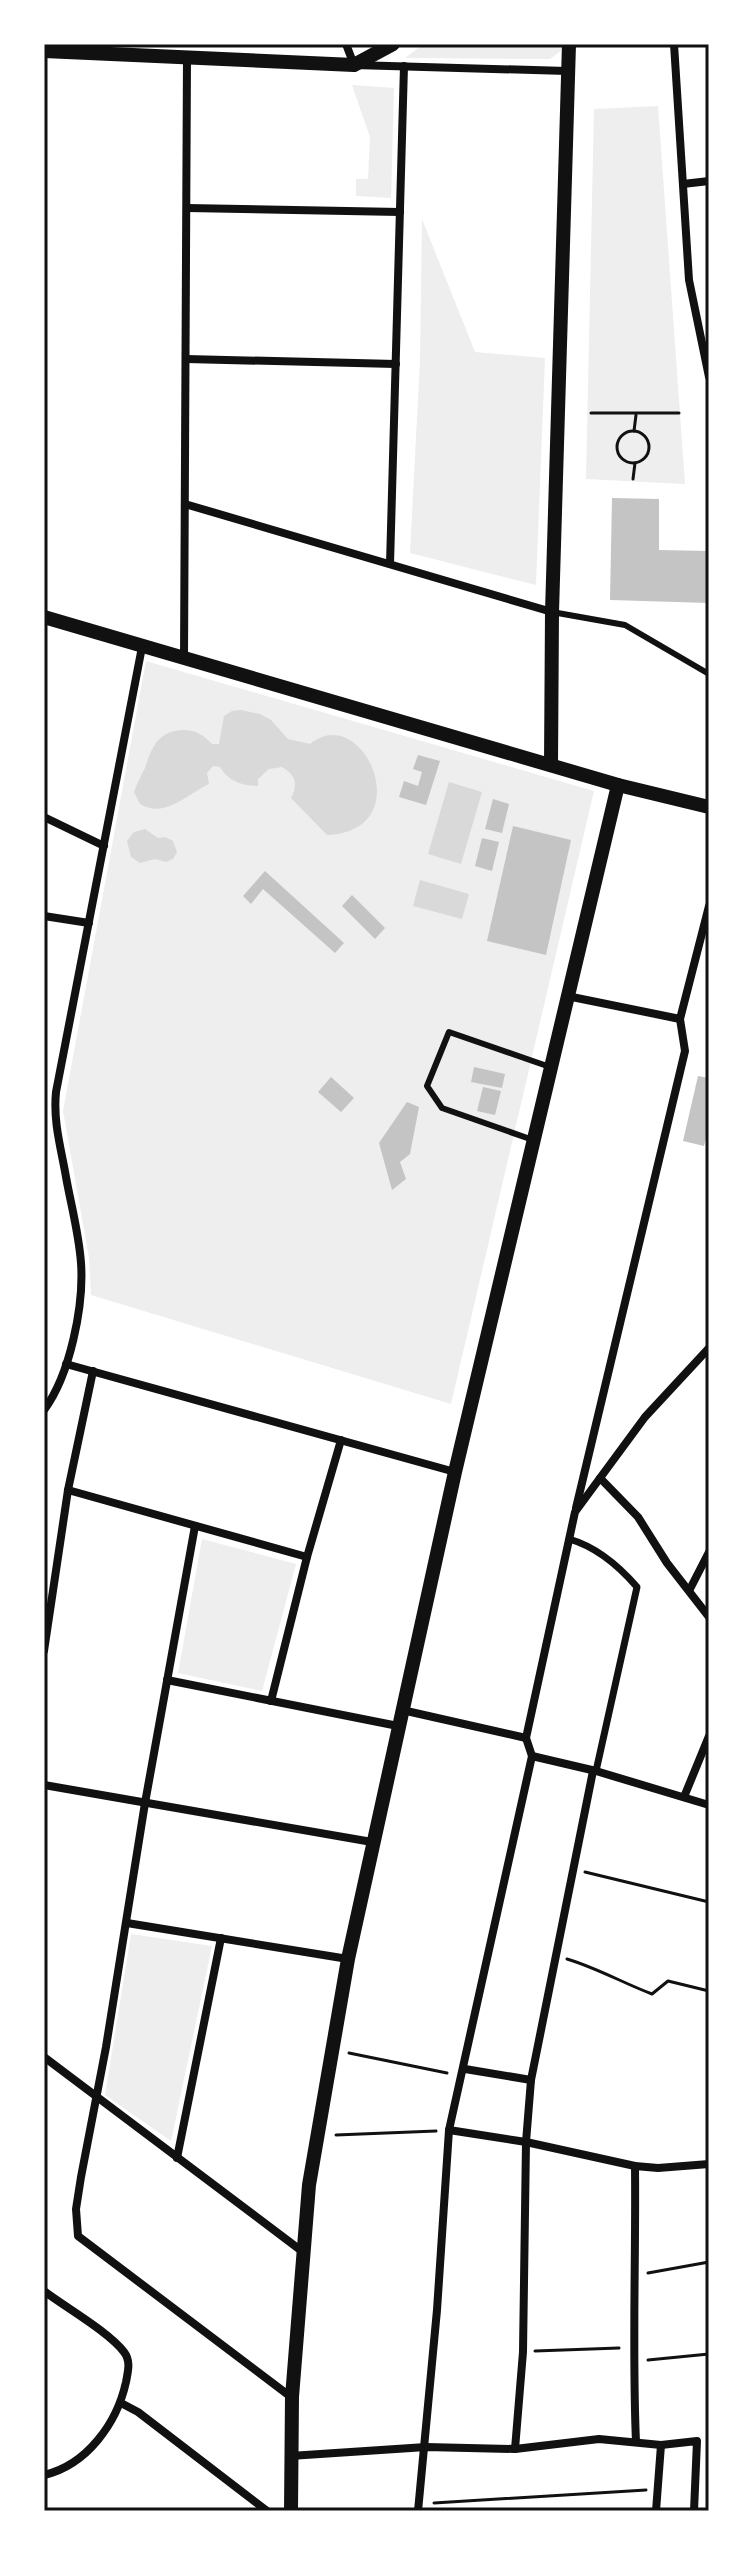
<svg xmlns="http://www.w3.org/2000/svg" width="753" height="2555" font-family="'Alegreya Sans',sans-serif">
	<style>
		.green { fill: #eee }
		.water { fill: #d9d9d9 }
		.building { fill: #c4c4c4 }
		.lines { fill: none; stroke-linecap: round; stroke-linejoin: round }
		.path { stroke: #111; stroke-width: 3 }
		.service { stroke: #111; stroke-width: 6 }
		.pedestrian { stroke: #111; stroke-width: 7 }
		.minor { stroke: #111; stroke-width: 8 }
		.tertiary { stroke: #111; stroke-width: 14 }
		.neatline { fill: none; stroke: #111; stroke-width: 3 }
	</style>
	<rect width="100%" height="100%" fill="#fff"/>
	<g class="green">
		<polygon points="424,44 563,44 562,50 550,59 405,58"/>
		<polygon points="352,85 394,88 391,198 356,196 356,179 368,179 370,137"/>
		<polygon points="658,106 685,484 586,479 594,109"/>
		<polygon points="422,219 475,352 545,358 536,585 410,553 420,361"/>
		<polygon points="146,661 594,791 451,1404 91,1295 89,1258 63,1111"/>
		<polygon points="202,1539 296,1564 262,1691 178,1673"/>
		<polygon points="131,1934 212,1946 171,2141 105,2095"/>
	</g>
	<g class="water">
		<path d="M241 710 260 714 271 720 288 739 310 744C363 700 421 831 327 835L291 798C298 785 296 775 282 767L269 769 258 779V786C242 786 228 781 220 767L213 766 207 773 209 784C187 794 165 819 140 804L134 792C137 783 141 776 145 768 152 747 158 731 183 730 196 730 203 735 212 744H219L224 716 232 711Z"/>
		<polygon points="449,782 482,792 461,864 428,854"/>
		<polygon points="145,829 158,838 165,837 173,841 177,852 173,859 166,862 155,859 140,863 131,857 127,841 134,832"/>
		<polygon points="420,880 469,894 462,919 413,906"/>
	</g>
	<g class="building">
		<polygon points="612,498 659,499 659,550 709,551 709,603 610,600"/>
		<polygon points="418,755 440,761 426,805 399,797 404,781 418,786 422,772 413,769"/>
		<polygon points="493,799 509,804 502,833 485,829"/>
		<polygon points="513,826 571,840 546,955 487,941"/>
		<polygon points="482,838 499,842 492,871 475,866"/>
		<polygon points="265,871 344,943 335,953 263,889 251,904 243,896"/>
		<polygon points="352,895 385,928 375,939 342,906"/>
		<polygon points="474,1067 505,1074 502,1088 471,1082"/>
		<polygon points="698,1076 709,1078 709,1126 704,1146 683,1141"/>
		<polygon points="331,1077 354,1098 341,1112 318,1092"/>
		<polygon points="483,1087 501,1091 495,1115 477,1111"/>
		<polygon points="407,1102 419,1107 410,1154 400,1162 406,1179 392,1190 379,1143"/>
	</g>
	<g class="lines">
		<g class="path">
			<polyline points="591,413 679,413"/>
			<circle cx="633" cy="447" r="16"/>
			<polyline points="634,431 636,415"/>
			<polyline points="633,479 635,463"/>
			<polyline points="585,1872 709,1902"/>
			<path d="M567 1959C597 1968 623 1983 652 1994L668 1981 709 1991"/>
			<polyline points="349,2053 447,2073"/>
			<polyline points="336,2135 436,2131"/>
			<polyline points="648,2273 709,2262"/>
			<polyline points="535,2351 619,2348"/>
			<polyline points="648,2360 709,2354"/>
			<polyline points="434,2503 646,2490"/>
		</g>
		<g class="service">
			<polyline points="552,612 625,625 709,674"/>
			<polyline points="533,1140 442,1108 427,1086 449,1032 550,1067"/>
		</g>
		<path class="pedestrian" d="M569 1539C597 1547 618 1565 637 1587L596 1771"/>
		<g class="minor">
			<polyline points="346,44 354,65 567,71"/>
			<polyline points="674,44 689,280 709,377"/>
			<polyline points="683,184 709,181"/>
			<polyline points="187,208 400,212"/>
			<polyline points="186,359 396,364"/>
			<polyline points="185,504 552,612"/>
			<polyline points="390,564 404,66"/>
			<polyline points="184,659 187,57"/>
			<polyline points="44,817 104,846"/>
			<polyline points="44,916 89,923"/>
			<polyline points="567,996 680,1019"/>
			<polyline points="66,1364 455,1472"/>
			<path d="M44 1410C70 1375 84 1306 81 1263 79 1234 71 1205 66 1177 61 1148 53 1122 56 1092L142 647"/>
			<polyline points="600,1478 638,1517 667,1563 709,1617"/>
			<polyline points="68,1490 307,1557"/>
			<polyline points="576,1508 685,1051 680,1019 709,906"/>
			<polyline points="195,1526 145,1803 106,2047 81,2177 76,2209 78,2236 291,2397"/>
			<polyline points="690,1589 709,1552"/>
			<polyline points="44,1651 68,1490 93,1371"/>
			<polyline points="167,1680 398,1726"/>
			<polyline points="271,1701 307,1557 341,1440"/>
			<polyline points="402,1710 526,1738"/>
			<polyline points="532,1756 596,1771 709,1805"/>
			<polyline points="44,1785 372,1842"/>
			<polyline points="684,1797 709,1736"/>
			<polyline points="127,1923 348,1959"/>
			<polyline points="44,2057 303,2252"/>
			<polyline points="465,2069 531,2080"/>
			<polyline points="449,2130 526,2142 635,2166 658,2168 709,2164"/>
			<polyline points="177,2158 221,1938"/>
			<path d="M635 2166C636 2258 632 2350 636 2442"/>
			<path d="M44 2291C65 2307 109 2332 124 2352 131 2361 128 2371 126 2382 117 2423 87 2465 44 2475"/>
			<polyline points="121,2403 138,2412 267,2511"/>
			<polyline points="515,2449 523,2352 526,2142 531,2080 593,1771"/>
			<polyline points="290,2456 426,2447 515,2449 599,2439 661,2445 697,2441 694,2511"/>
			<polyline points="418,2511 437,2310 449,2130 532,1756 526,1738 575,1512 645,1417 709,1348"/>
			<polyline points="656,2511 661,2445"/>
		</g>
		<g class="tertiary">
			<polyline points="44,51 354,65 393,44"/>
			<polyline points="44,617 618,785 709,807"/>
			<polyline points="551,765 552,612 569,44"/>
			<polyline points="291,2511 292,2397 309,2185 348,1959 455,1472 618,785"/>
		</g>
	</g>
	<rect width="753" height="2555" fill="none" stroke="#ffffff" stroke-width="92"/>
	<rect x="46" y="46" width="661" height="2463" class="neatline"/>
</svg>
